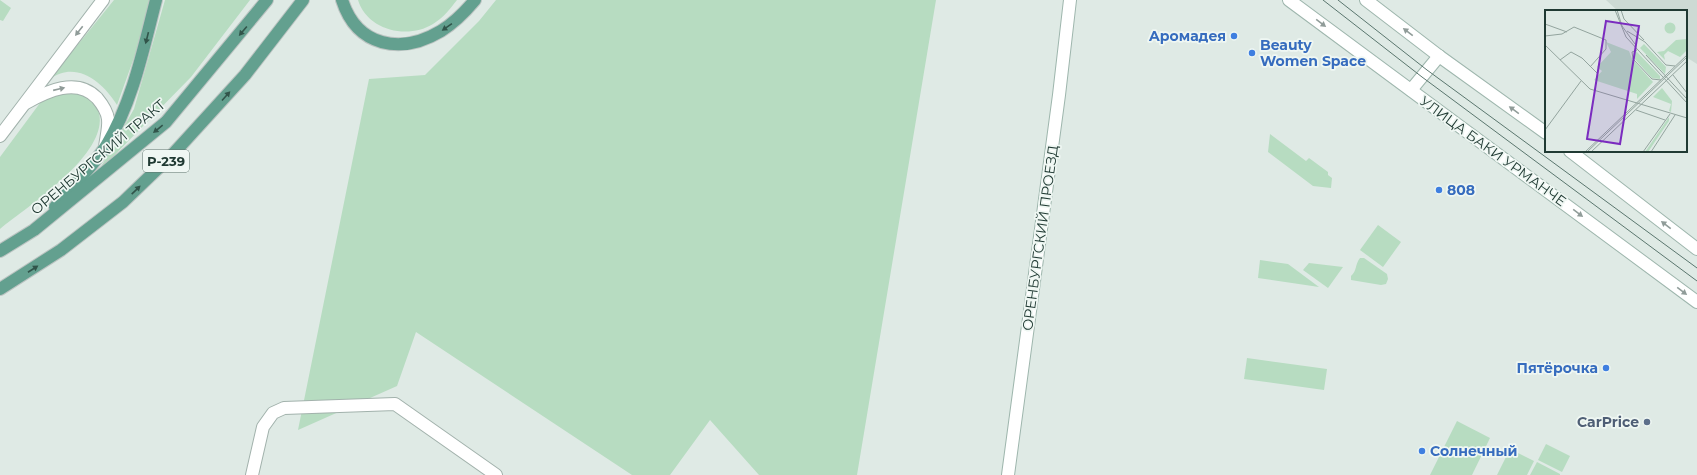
<svg xmlns="http://www.w3.org/2000/svg" width="1697" height="475" font-family="Montserrat,sans-serif">
	<style>
		.built { fill: #cddad4 }
		.green { fill: #b7dcc1 }
		.lines { fill: none; stroke-linecap: round; stroke-linejoin: round }
		.street-casing { stroke: #a2b2ac; stroke-width: 14 }
		.secondary-casing { stroke: #9eb6ad; stroke-width: 14 }
		.primary-casing { stroke: #bcc4c2; stroke-width: 14 }
		.street { stroke: #fff; stroke-width: 12 }
		.secondary { stroke: #fff; stroke-width: 12 }
		.primary { stroke: #63a08f; stroke-width: 12 }
		.tram { stroke: #5a766e; stroke-width: 1 }
		.oneway { fill: #909c99 }
		.oneway2 { fill: #31544a }
		.shop-dot { fill: #3f7fe0; stroke: #eff7f3; stroke-width: 1.5 }
		.service-dot { fill: #5c6f8a; stroke: #eff7f3; stroke-width: 1.5 }
		.labels { text-anchor: middle; dominant-baseline: central; stroke-width: 3.5; stroke-linejoin: round; paint-order: stroke }
		.shield { fill: #eff7f3; stroke: #5e736d; stroke-width: 1 }
		.shield-label { font-size: 13px; font-weight: bold; fill: #203a33 }
		.shop-label { font-size: 14px; font-weight: bold; fill: #366cbe; stroke: #eff7f3; text-anchor: start }
		.street-label { font-size: 14px; fill: #203a33; stroke: #eff7f3 }
		.service-label { font-size: 14px; font-weight: bold; fill: #4e5e75; stroke: #eff7f3; text-anchor: end }
		.inset-road { fill: none; stroke: #93a49e; stroke-width: 1 }
		.view { fill: #7b2cbf; fill-opacity: 0.15; stroke: #7b2cbf; stroke-width: 2 }
		.inset-edge { fill: none; stroke: #203a33; stroke-width: 2 }
	</style>
	<rect width="100%" height="100%" fill="#dfeae5"/>
	<polygon class="built" points="1606,0 1697,0 1697,64 1686,57 1686,11 1618,11"/>
	<g class="green">
		<polygon points="0,0 11,8 3,21 0,20"/>
		<path d="M114 0H150L135 55 117 105C103 82 76 60 50 79Z"/>
		<polygon points="165,0 250,0 191,77 98,172 134,109"/>
		<path d="M358 0H457C450 9 443 18 433 24 407 40 367 30 358 0Z"/>
		<polygon points="496,0 936,0 857,475 759,475 710,420 670,475 632,475 416,332 397,386 298,430 369,79 425,75 479,21"/>
		<path d="M69 90C75 92 83 94 89 98 94 101 97 108 99 113 109 154 28 206 0 229V157L40 103 47 97Z"/>
		<polygon points="1270,134 1306,161 1309,158 1328,172 1328,175 1332,178 1331,188 1313,186 1268,152"/>
		<polygon points="1378,225 1401,242 1383,267 1360,250"/>
		<path d="M1360 258H1364L1387 274 1388 279 1386 284 1381 285 1351 280V276C1357 271 1355 264 1360 258Z"/>
		<polygon points="1260,260 1288,264 1319,287 1258,278"/>
		<polygon points="1309,263 1343,267 1328,288 1303,270"/>
		<polygon points="1247,358 1327,369 1324,390 1244,379"/>
		<polygon points="1457,421 1490,438 1472,475 1430,475"/>
		<polygon points="1546,444 1570,456 1562,472 1538,460"/>
		<polygon points="1510,449 1534,461 1527,475 1497,475"/>
		<polygon points="1537,462 1560,474 1560,475 1530,475"/>
	</g>
	<g class="lines">
		<g class="street-casing">
			<g id="street">
				<path d="M26 103C47 91 77 77 97 98 102 104 107 111 108 119 109 128 106 138 105 147"/>
				<polyline points="0,136 103,0"/>
				<polyline points="252,475 263,427 273,413 284,408 395,404 496,475"/>
			</g>
		</g>
		<g class="secondary-casing">
			<g id="secondary">
				<polyline points="1289,0 1697,302"/>
				<polyline points="1366,0 1439,56 1546,133"/>
				<polyline points="1411,90 1439,56"/>
				<polyline points="1570,151 1697,249"/>
				<polyline points="1008,475 1059,95 1070,0"/>
			</g>
		</g>
		<g class="primary-casing">
			<g id="primary">
				<path d="M342 0C357 47 401 55 441 31 454 23 465 12 475 0"/>
				<path d="M55 207C70 189 94 165 106 146 133 101 143 50 156 0"/>
				<polyline points="0,251 34,230 166,122 267,0"/>
				<polyline points="0,289 61,250 123,202 173,154 245,75 303,0"/>
			</g>
		</g>
		<use href="#street" class="street"/>
		<use href="#secondary" class="secondary"/>
		<use href="#primary" class="primary"/>
		<g class="tram">
			<polyline points="1323,0 1422,77 1697,281"/>
			<polyline points="1338,0 1427,70 1697,268"/>
		</g>
	</g>
	<defs><path id="oneway-solid" d="M-6-.8H1V-3.2L6.5 0L1 3.2V.8H-6Z"/></defs>
	<g class="oneway">
		<use href="#oneway-solid" transform="translate(1321 23) rotate(37)"/>
		<use href="#oneway-solid" transform="translate(79 31) rotate(128)"/>
		<use href="#oneway-solid" transform="translate(1408 32) rotate(-143)"/>
		<use href="#oneway-solid" transform="translate(59 89) rotate(-13)"/>
		<use href="#oneway-solid" transform="translate(1514 110) rotate(-144)"/>
		<use href="#oneway-solid" transform="translate(1578 213) rotate(37)"/>
		<use href="#oneway-solid" transform="translate(1666 225) rotate(-142)"/>
		<use href="#oneway-solid" transform="translate(1682 291) rotate(37)"/>
	</g>
	<g class="oneway2">
		<use href="#oneway-solid" transform="translate(447 27) rotate(145)"/>
		<use href="#oneway-solid" transform="translate(243 31) rotate(130)"/>
		<use href="#oneway-solid" transform="translate(147 38) rotate(104)"/>
		<use href="#oneway-solid" transform="translate(226 96) rotate(-48)"/>
		<use href="#oneway-solid" transform="translate(158 129) rotate(141)"/>
		<use href="#oneway-solid" transform="translate(136 190) rotate(-44)"/>
		<use href="#oneway-solid" transform="translate(33 269) rotate(-33)"/>
	</g>
	<g class="shop-dot">
		<circle cx="1234" cy="36" r="4"/>
		<circle cx="1252" cy="53" r="4"/>
		<circle cx="1439" cy="190" r="4"/>
		<circle cx="1606" cy="368" r="4"/>
		<circle cx="1422" cy="451" r="4"/>
	</g>
	<circle class="service-dot" cx="1647" cy="422" r="4"/>
	<g class="labels">
		<rect class="shield" x="143" y="150" width="46" height="22" rx="3"/>
		<g class="shield-label">
			<text x="166" y="161">Р-239</text>
		</g>
		<g class="shop-label">
			<text x="1226" y="36" text-anchor="end">Аромадея</text>
			<text x="1260" y="45">Beauty<tspan x="1260" dy="16">Women Space</tspan></text>
			<text x="1447" y="190">808</text>
			<text x="1598" y="368" text-anchor="end">Пятёрочка</text>
			<text x="1430" y="451">Солнечный</text>
		</g>
		<g class="street-label">
			<text transform="translate(1493 151) rotate(36)">УЛИЦА БАКИ УРМАНЧЕ</text>
			<text transform="translate(98 157) rotate(-40)">ОРЕНБУРГСКИЙ ТРАКТ</text>
			<text transform="translate(1040 238) rotate(-82)">ОРЕНБУРГСКИЙ ПРОЕЗД</text>
		</g>
		<g class="service-label">
			<text x="1639" y="422">CarPrice</text>
		</g>
	</g>
	<g transform="translate(1545 10)">
		<rect width="142" height="142" fill="#dfeae5"/>
		<path d="M119.5 18a5.5 5.5 0 1 1 11 0a5.5 5.5 0 1 1-11 0ZM142 29V40L135 47 123 41 119 45 120 50 112 42 119 41 131 30ZM61 32 84 41 87 49 108 72 92 89V84L49 70 57 61 52 57 66 42ZM99 34 121 57 120 64 95 38ZM91 41 115 66V69L107 68 88 47ZM117 78 127 91 126 102 124 101 126 94 108 87ZM124 107V111L103 142H100Z" fill="#b7dcc1"/>
		<path class="inset-road" d="M70 0 81 27 142 93M72 0 77 16 90 34M76 0 79 9 99 30M0 14 22 22M82 21 100 32 121 55 130 56M0 26 17 24 29 17 61 30V39L45 57M0 35 45 79 142 108M92 40 87 42 88 49 107 69 116 70M101 45 142 89M15 50 26 42 37 48 52 63M128 65 142 83M91 100 120 110M0 120 36 71M40 142 142 45M42 142 142 47M46 142 142 51M98 142 125 104M106 142 130 105"/>
		<path class="view" d="M61 11 94 16 75 134 42 129Z"/>
		<rect width="142" height="142" class="inset-edge"/>
	</g>
</svg>
